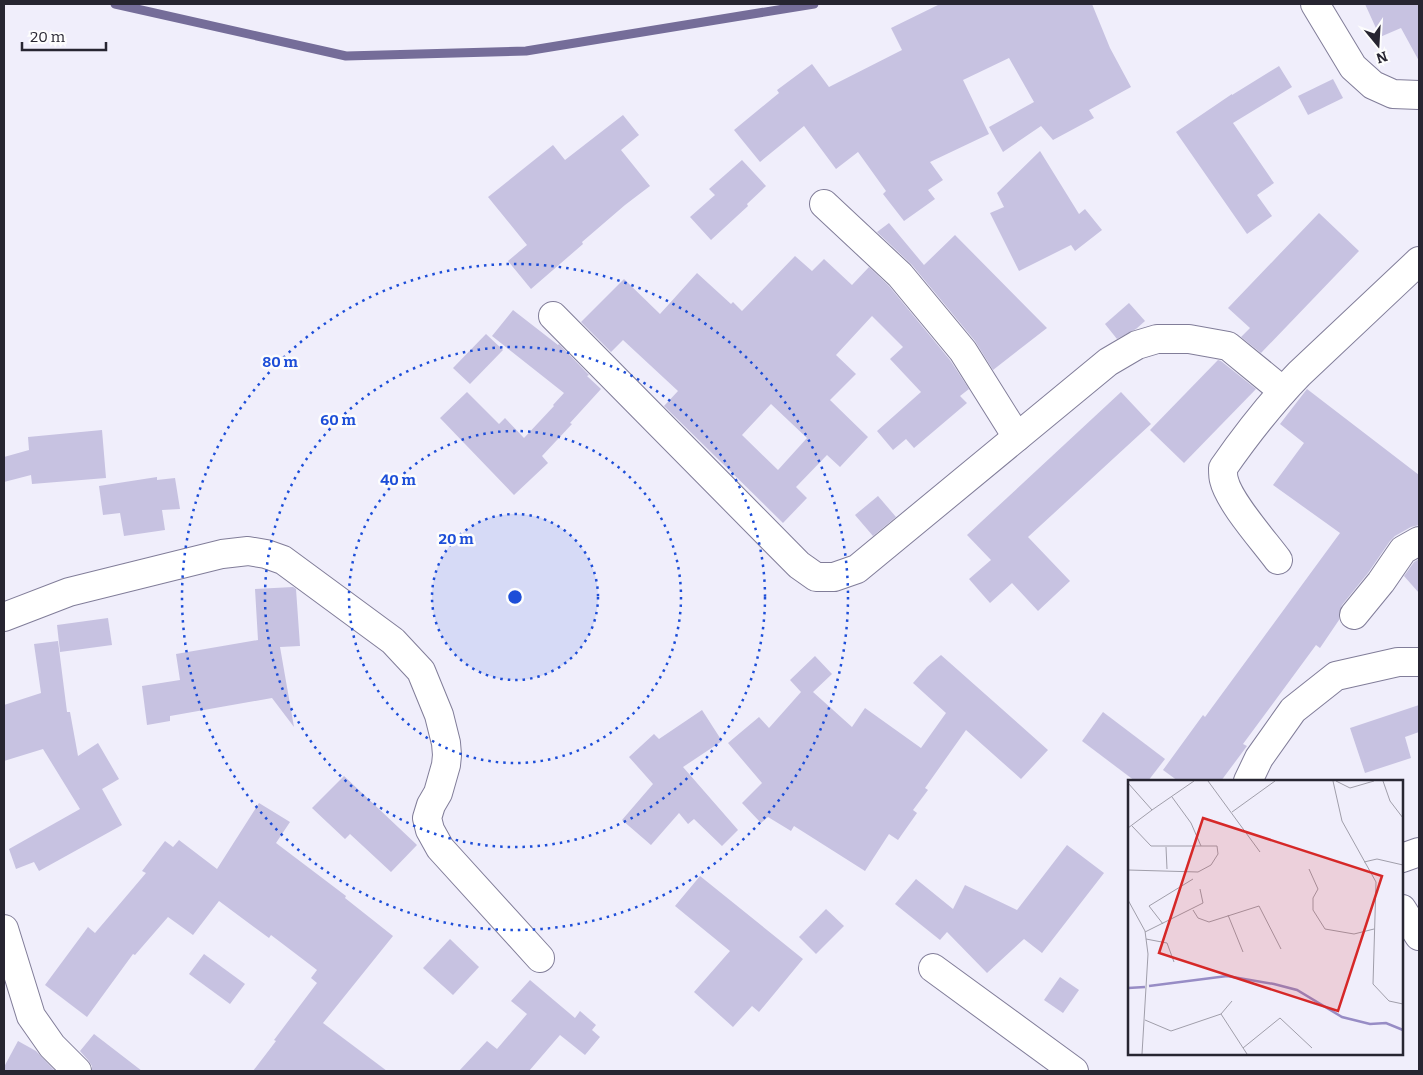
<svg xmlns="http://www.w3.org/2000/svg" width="1423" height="1075" font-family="Bitter,serif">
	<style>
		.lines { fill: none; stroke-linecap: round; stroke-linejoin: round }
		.stream { stroke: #756d99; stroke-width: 9 }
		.building { fill: #c7c2e1; fill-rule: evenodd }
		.minor-casing { stroke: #817d99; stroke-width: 30 }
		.minor { stroke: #fff; stroke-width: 28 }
		.ring { fill: none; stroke: #1d4ed8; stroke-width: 2.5; stroke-dasharray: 2.5 5 }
		.inset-river { fill: none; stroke: #978cc5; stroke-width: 2.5 }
		.inset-road { fill: none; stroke: #a09eaa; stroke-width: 1 }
		.view { fill: #d62828; fill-opacity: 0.15; stroke: #d62828; stroke-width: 2.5 }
		.inset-edge { fill: none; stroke: #272531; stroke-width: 2.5 }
		.centre { fill: #1d4ed8; stroke: #fdfdfd; stroke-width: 2.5 }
		.ring-label { font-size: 15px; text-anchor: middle; font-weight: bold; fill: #1d4ed8; stroke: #fdfdfd; stroke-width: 5; stroke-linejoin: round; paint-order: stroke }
	</style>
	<rect width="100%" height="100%" fill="#f0eefb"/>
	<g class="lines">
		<polyline class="stream" points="115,4 346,56 526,51 814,4"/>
	</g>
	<g class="building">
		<polygon points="940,4 1092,4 1110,48 1131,87 1089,110 1094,118 1053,140 1041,126 1003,152 989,127 1034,102 1009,58 963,80 989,134 930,162 943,180 928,190 935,199 904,221 883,194 886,191 858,152 836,169 804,126 760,162 734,130 779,93 777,90 812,64 829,87 902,50 891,28"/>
		<polygon points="1365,4 1419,4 1419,61 1401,28 1380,37"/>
		<polygon points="1279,66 1292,87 1233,123 1274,183 1257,195 1272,216 1247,234 1176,132 1232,94 1232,95"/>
		<polygon points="1333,79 1343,98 1308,115 1298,96"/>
		<polygon points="623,115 639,135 621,150 650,186 625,205 582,242 583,244 531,289 508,261 527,245 488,197 553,145 565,160"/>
		<polygon points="1040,151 1079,214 1085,209 1102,230 1075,251 1071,245 1019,271 990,213 1004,207 997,193"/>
		<polygon points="742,160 766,186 747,204 748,206 711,240 690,217 715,195 709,189"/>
		<polygon points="1319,213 1359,251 1261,353 1241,337 1250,328 1228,308"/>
		<polygon points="889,223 924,265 955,235 1047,328 993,370 975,341 912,265 877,232"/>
		<path d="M795 256 812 271 824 259 852 285 869 267 889 286 950 360 969 389 960 396 967 403 914 448 906 439 893 450 877 431 921 392 890 359 903 347 872 316 836 355 856 374 830 400 868 437 840 467 827 455 796 487 807 498 783 523 664 406 678 391 623 340 611 352 581 322 624 279 660 314 697 273 731 304 733 302 742 311ZM771 404 807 438 778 470 742 435Z"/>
		<polygon points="1129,303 1145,321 1136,329 1117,339 1105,324"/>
		<polygon points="513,310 558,345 559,344 589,375 587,376 601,389 570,423 572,424 542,456 548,463 514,495 440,418 467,392 499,424 505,418 524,438 554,406 553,405 564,393 492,336"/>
		<polygon points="486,334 503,350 470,384 453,368"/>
		<polygon points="1218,360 1221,361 1256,389 1184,463 1150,430"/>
		<polygon points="1307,389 1419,475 1419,525 1411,527 1395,536 1390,541 1368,573 1342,605 1339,613 1339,620 1320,648 1316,645 1243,744 1247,746 1221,781 1178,781 1163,770 1203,715 1205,717 1340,533 1273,485 1304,443 1280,424"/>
		<polygon points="1121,392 1151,424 1028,537 1070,581 1038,611 1012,583 990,603 969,579 991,560 967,535"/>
		<polygon points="102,430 106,478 32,484 31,475 4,482 4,457 29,450 28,437"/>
		<polygon points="157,477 157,480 175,478 180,509 162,510 165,530 124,536 120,513 103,515 99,486"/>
		<polygon points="878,496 896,517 873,536 855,515"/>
		<polygon points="1419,559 1419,593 1404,576 1414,562"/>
		<polygon points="293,587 296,589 300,646 280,647 294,727 272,698 170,716 170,721 147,725 142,686 180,680 176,654 258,640 255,589"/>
		<polygon points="108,618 112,645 60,652 57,625"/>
		<polygon points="58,641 67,712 70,712 78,756 98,743 119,779 102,789 122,825 39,871 34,862 16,869 9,849 80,809 43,749 4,761 4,705 41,693 34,644"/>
		<polygon points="941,655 1048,750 1021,779 966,730 925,788 928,790 913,810 917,813 898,840 889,834 865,871 794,826 791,831 768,817 761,823 742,803 762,783 728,743 759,717 769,728 801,692 790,680 815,656 832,674 813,692 852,727 865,708 921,748 946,713 913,683 927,667"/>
		<polygon points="1419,705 1419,732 1405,737 1411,758 1365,773 1350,728"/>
		<polygon points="702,710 722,741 683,767 738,830 722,846 694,819 688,824 679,813 651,845 622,820 653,784 629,757 654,734 659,739"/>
		<polygon points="1103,712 1165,759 1148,781 1135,781 1082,741"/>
		<polygon points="344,776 417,845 391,872 350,834 345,839 312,808"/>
		<polygon points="259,803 290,822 276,843 346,896 345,898 393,936 323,1023 387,1071 253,1071 276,1041 274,1040 317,983 311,978 317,970 271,935 269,938 219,901 193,935 168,917 135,955 133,954 87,1017 45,985 88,927 95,933 146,873 142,871 165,841 173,847 179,840 217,869"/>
		<polygon points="1067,845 1104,873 1042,953 1024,939 987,973 947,932 940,940 895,904 916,879 953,909 965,885 1017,910"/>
		<polygon points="700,876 803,959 759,1012 752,1006 733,1027 694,992 730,951 675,906"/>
		<polygon points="826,909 844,926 816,954 799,937"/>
		<polygon points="450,939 479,967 453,995 423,968"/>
		<polygon points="204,954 245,984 230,1004 189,974"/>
		<polygon points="1060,977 1079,990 1063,1013 1044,1000"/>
		<polygon points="530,980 575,1018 580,1011 596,1025 592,1030 600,1037 585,1055 560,1035 529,1071 459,1071 487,1041 497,1049 527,1014 511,1001"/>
		<polygon points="94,1034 142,1071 92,1071 92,1066 88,1060 80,1051"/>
		<polygon points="18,1041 36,1051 55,1071 4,1071 4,1067"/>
	</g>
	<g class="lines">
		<g class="minor-casing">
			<g id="minor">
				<polyline points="1315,4 1353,67 1373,85 1393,94 1419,95"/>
				<polyline points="824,204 900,275 963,351 1017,437"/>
				<polyline points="553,316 799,565 816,577 834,577 857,569 1108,362 1137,345 1157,339 1189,339 1228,346 1283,391"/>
				<path d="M1278 560C1264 541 1229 502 1224 480 1223 477 1223 472 1223 468 1246 435 1271 403 1299 374L1419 261"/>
				<polyline points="1354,615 1381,582 1403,550 1419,541"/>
				<polyline points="4,617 69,592 222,554 248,551 266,554 283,560 393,641 421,671 439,715 446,743 447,755 446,765 438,793 431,805 427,818 430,830 440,848 540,958"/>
				<polyline points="1248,781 1259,758 1293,710 1336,676 1398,662 1419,662"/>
				<polyline points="1402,858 1419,852"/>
				<polyline points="1402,909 1419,936"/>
				<polyline points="4,929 31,1016 52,1046 77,1071"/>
				<polyline points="933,968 1074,1071"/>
			</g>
		</g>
		<use href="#minor" class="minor"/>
	</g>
	<circle cx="515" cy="597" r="83" fill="#1d4ed8" fill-opacity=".12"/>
	<g class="ring">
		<circle cx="515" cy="597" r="83"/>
		<circle cx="515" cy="597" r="166"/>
		<circle cx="515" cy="597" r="250"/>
		<circle cx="515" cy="597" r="333"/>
	</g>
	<g transform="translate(1128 780)">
		<rect width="275" height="275" fill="#f0eefb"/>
		<path class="inset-river" d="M21 206 99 196 146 204 169 210 214 237 242 244 258 243 275 250M0 208 17 207"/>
		<path class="inset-road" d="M80 1 132 72M205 1 214 41 248 102 245 204 261 221 275 224M208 1 222 8 246 1M255 1 262 21 275 38M0 3 24 30 0 48M44 17 63 43 73 66M24 30 66 1M104 32 147 1M38 67 39 89M236 82 249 79 275 85M181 89 190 109 185 118V130L197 149 226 154 246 149M0 90 70 92 83 85 90 74 89 66H23L4 46M0 120 17 151 20 174 14 274M65 130 70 138 81 142 131 126 153 169M100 135 115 172M35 144 21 126 65 99M17 152 75 123 72 109M18 159 39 163 46 182M93 234 104 221M17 240 43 251 93 234 119 274M115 268 152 238 184 268"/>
		<path class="view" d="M75 38 254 96 210 231 31 173Z"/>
		<rect width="275" height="275" class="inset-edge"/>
	</g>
	<circle cx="515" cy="597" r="8" class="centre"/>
	<g class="ring-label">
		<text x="280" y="367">80 m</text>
		<text x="338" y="425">60 m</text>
		<text x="398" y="485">40 m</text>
		<text x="456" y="544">20 m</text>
	</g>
	<rect width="1423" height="1075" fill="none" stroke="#272531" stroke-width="10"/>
	<g transform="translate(1378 45) rotate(162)" stroke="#fdfdfd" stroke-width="4" paint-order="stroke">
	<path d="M0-4L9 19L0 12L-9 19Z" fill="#272531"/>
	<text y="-8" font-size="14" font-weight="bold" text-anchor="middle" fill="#272531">N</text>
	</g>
	<path d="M22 42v8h84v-8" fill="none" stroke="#272531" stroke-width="2.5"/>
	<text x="30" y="42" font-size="15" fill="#272531" stroke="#fdfdfd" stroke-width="4" paint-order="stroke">20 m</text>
</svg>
